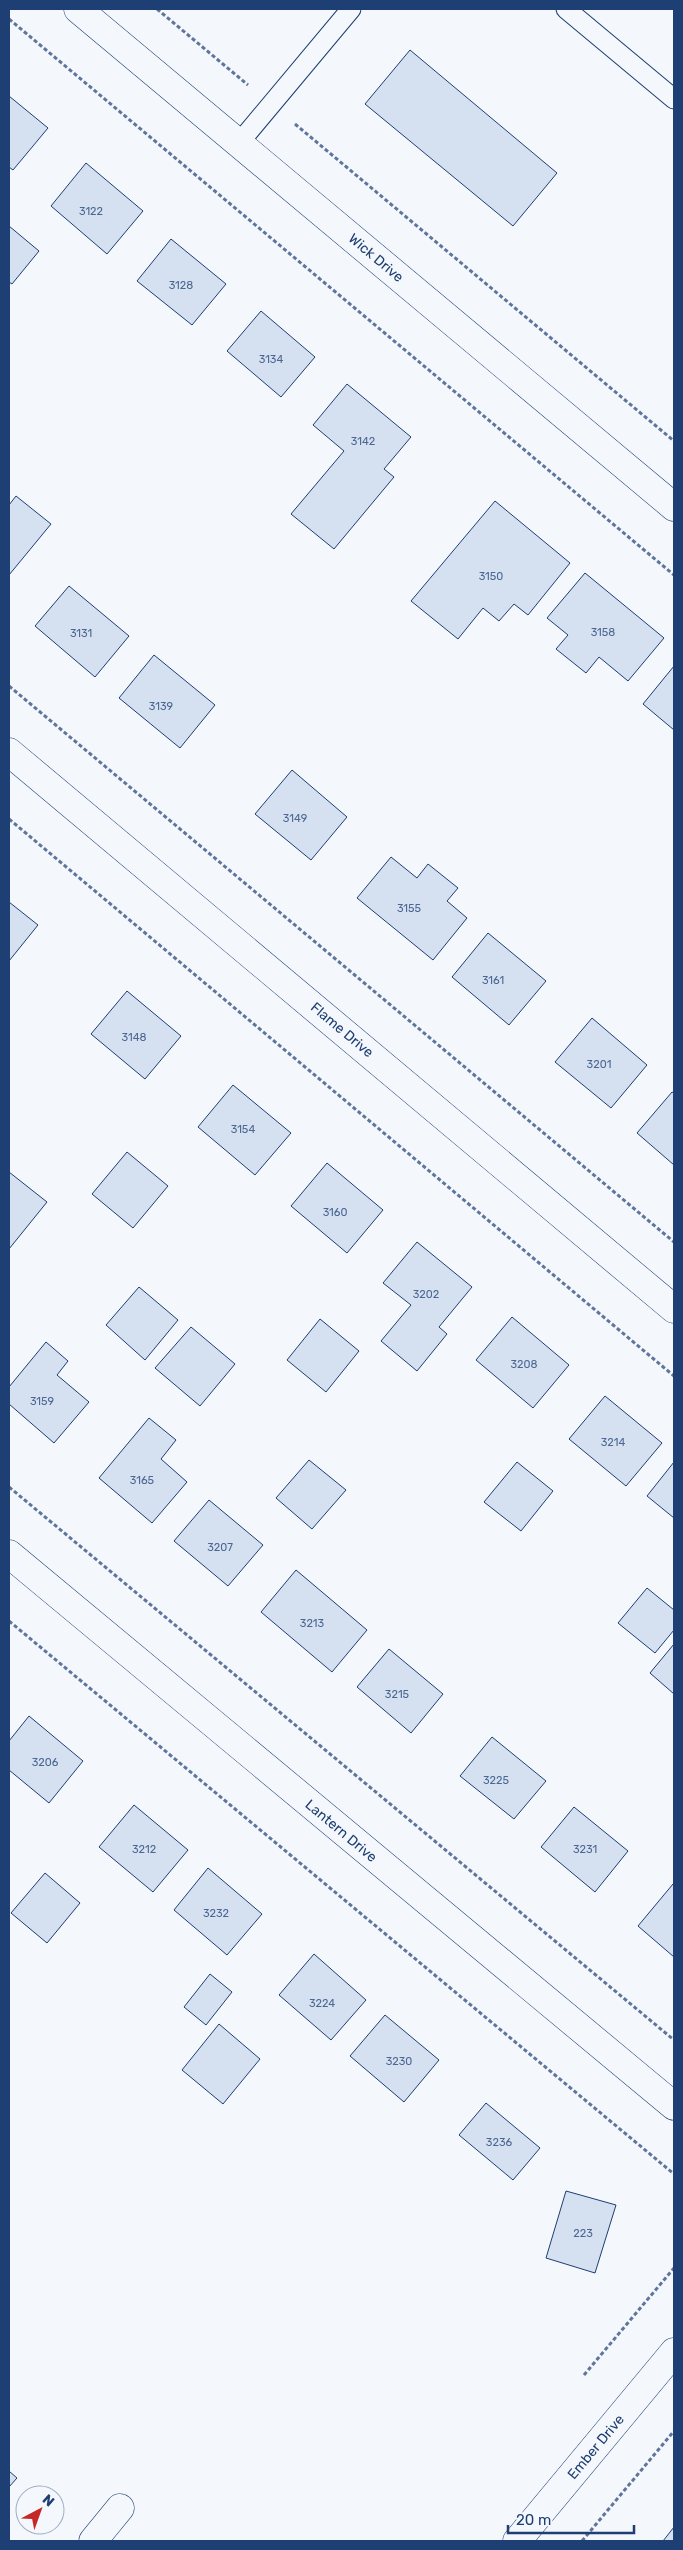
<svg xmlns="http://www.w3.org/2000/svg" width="683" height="2550" font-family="Rubik,sans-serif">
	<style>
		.building { fill: #d5e0f0; stroke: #1d3f73 }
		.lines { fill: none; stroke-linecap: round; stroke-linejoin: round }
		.lane-casing { stroke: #1d3f73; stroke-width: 21 }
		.street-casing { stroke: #1d3f73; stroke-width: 29 }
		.path { stroke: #5e769c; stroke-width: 3; stroke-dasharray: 4 2.5; stroke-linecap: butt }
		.lane { stroke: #f4f7fb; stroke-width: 19 }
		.street { stroke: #f4f7fb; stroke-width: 28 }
		.labels { text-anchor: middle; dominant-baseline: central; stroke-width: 4; stroke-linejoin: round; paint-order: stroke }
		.number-label { font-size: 11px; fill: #4b6792 }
		.street-label { font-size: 14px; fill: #1d3f73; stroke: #f4f7fb }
	</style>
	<rect width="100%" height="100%" fill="#f4f7fb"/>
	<g class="building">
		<polygon points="410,50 557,173 513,226 365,104"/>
		<polygon points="9,96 48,128 13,170 9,167"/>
		<polygon points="86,163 143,211 107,254 51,206"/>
		<polygon points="9,226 39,251 12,284 9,282"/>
		<polygon points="171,239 226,284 192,325 137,281"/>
		<polygon points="261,311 315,357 281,397 227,351"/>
		<polygon points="347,384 411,437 384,469 394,477 334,549 291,514 344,451 313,425"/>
		<polygon points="16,496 51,524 9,575 9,505"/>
		<polygon points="495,501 570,563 528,615 514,604 499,621 483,608 458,639 411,601"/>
		<polygon points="585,573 664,638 628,681 599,657 586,673 556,649 568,635 547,618"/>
		<polygon points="69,586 129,636 95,677 35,626"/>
		<polygon points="154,655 215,705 180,748 119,698"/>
		<polygon points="674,666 674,730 643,704"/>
		<polygon points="292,770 347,817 311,860 255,814"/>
		<polygon points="391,857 417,878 428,864 458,888 447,901 467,918 433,960 357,898"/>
		<polygon points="9,902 38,925 9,961"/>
		<polygon points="488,933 546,981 509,1025 452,977"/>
		<polygon points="127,991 181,1036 145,1079 91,1034"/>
		<polygon points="592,1018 647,1065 611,1108 555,1062"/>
		<polygon points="233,1085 291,1133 255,1175 198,1127"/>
		<polygon points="672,1092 674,1093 674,1165 637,1133"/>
		<polygon points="127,1152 168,1186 133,1228 92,1194"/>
		<polygon points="327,1163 383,1210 347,1253 291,1206"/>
		<polygon points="9,1172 47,1202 9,1249"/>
		<polygon points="417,1242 472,1287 439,1327 447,1334 417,1371 381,1341 411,1305 383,1283"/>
		<polygon points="139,1287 178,1320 145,1360 106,1325"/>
		<polygon points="512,1317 569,1365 533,1408 476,1360"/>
		<polygon points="320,1319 359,1351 326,1392 287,1360"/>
		<polygon points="191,1327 235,1364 200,1406 155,1368"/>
		<polygon points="46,1342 68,1361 57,1375 89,1402 54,1443 9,1404 9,1387"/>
		<polygon points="605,1396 662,1443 626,1486 569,1439"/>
		<polygon points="149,1418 176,1440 161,1459 187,1482 152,1523 99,1478"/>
		<polygon points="309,1460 346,1490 312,1529 276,1498"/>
		<polygon points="517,1462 553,1491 521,1531 484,1502"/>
		<polygon points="674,1462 674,1518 647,1496"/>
		<polygon points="209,1500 263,1545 228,1586 174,1541"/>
		<polygon points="296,1570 367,1630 332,1672 261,1612"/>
		<polygon points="647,1588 674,1610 674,1630 655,1653 618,1623"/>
		<polygon points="674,1644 674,1694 650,1673"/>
		<polygon points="389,1649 443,1694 411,1733 357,1687"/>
		<polygon points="29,1716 83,1761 49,1803 9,1770 9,1741"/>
		<polygon points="492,1737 546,1781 514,1819 460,1776"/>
		<polygon points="134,1805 188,1850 153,1892 99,1847"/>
		<polygon points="574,1807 628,1851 595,1892 541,1847"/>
		<polygon points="208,1868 262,1914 227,1955 174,1910"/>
		<polygon points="45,1873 80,1903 47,1943 11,1913"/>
		<polygon points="673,1884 674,1886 674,1957 638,1926"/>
		<polygon points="314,1954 366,2000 331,2040 279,1995"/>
		<polygon points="210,1974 232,1992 206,2025 184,2007"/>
		<polygon points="385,2015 439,2060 404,2102 350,2056"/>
		<polygon points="219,2024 260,2059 223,2104 182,2070"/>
		<polygon points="486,2103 540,2148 513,2180 459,2135"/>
		<polygon points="566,2191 616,2205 595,2273 546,2258"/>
		<polygon points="9,2471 17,2478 9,2487"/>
		<polygon points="674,2527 674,2541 663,2541"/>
	</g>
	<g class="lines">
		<g class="lane-casing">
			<g id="lane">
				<polyline points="566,9 674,99"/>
				<polyline points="239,143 351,9"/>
			</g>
		</g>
		<g class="street-casing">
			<g id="street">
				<polyline points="78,9 674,507"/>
				<polyline points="9,752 674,1309"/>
				<polyline points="9,1554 674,2106"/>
				<polyline points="93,2541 120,2508"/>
				<polyline points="517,2541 674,2352"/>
			</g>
		</g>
		<g class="path">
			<polyline points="157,9 248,85"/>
			<polyline points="9,19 674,575"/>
			<polyline points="295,124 674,441"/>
			<polyline points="9,686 674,1242"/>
			<polyline points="9,819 674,1376"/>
			<polyline points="9,1487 674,2040"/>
			<polyline points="9,1621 674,2174"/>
			<polyline points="584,2375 674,2268"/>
			<polyline points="582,2541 674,2431"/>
		</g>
		<use href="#lane" class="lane"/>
		<use href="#street" class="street"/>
	</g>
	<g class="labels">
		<g class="number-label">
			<text x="91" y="211">3122</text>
			<text x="181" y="285">3128</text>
			<text x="271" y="359">3134</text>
			<text x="363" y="441">3142</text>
			<text x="491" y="576">3150</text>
			<text x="603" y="632">3158</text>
			<text x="81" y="633">3131</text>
			<text x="161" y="706">3139</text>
			<text x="295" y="818">3149</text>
			<text x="409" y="908">3155</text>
			<text x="493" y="980">3161</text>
			<text x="134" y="1037">3148</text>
			<text x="599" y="1064">3201</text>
			<text x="243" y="1129">3154</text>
			<text x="335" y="1212">3160</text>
			<text x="426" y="1294">3202</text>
			<text x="524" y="1364">3208</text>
			<text x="42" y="1401">3159</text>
			<text x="613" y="1442">3214</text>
			<text x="142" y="1480">3165</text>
			<text x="220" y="1547">3207</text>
			<text x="312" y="1623">3213</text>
			<text x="397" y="1694">3215</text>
			<text x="45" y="1762">3206</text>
			<text x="496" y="1780">3225</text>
			<text x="144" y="1849">3212</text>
			<text x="585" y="1849">3231</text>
			<text x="216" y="1913">3232</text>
			<text x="322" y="2003">3224</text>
			<text x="399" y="2061">3230</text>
			<text x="499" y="2142">3236</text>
			<text x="583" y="2233">223</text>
		</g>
		<g class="street-label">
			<text transform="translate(376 258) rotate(40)">Wick Drive</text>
			<text transform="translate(342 1030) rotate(40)">Flame Drive</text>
			<text transform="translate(341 1831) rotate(40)">Lantern Drive</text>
			<text transform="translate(596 2447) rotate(-50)">Ember Drive</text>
		</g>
	</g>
	<rect width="683" height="2550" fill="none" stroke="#1d3f73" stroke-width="20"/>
	<g transform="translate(40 2510) rotate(41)"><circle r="24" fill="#f4f7fb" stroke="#9eadc5"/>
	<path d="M0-4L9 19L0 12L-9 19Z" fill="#c62828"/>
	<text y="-8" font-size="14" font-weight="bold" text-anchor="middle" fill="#1d3f73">N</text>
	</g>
	<path d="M508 2525v8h126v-8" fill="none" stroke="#1d3f73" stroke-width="2.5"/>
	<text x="516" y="2525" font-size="15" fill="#1d3f73" stroke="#f4f7fb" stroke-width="4" paint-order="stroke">20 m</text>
</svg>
